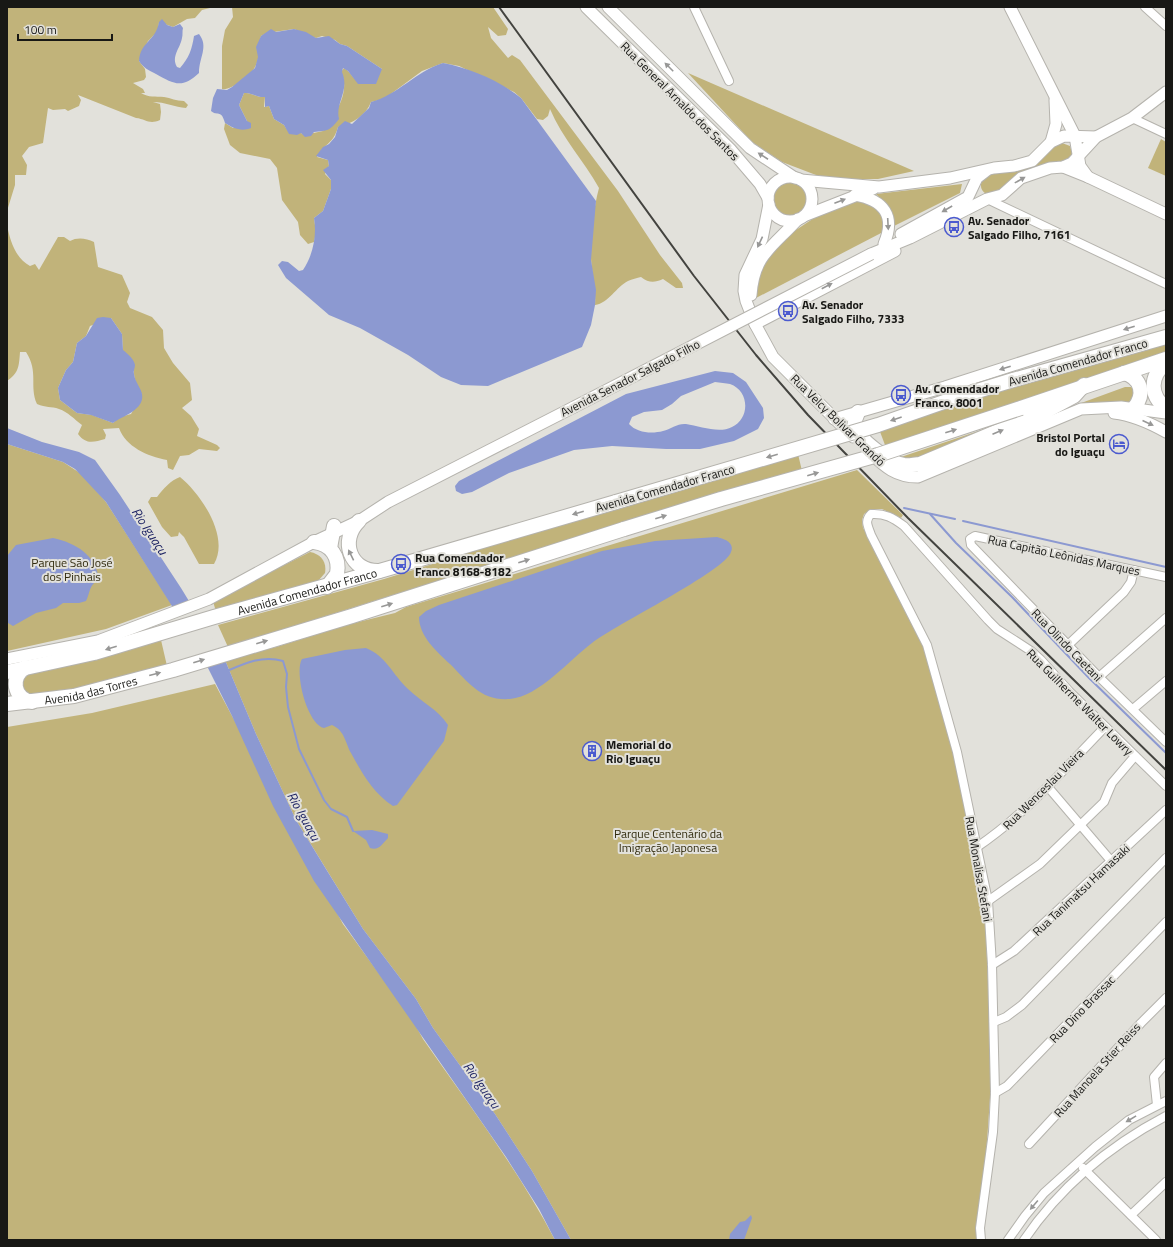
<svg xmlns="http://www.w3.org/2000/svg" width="1173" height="1247" font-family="'Titillium Web',sans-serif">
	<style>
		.green { fill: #c1b37a; fill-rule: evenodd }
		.water { fill: #8c99d1; fill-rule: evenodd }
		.pier { fill: #e2e1db }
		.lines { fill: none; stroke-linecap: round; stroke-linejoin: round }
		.stream { stroke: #8c99d1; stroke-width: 2 }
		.street-casing { stroke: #b5b3ad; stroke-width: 10 }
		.secondary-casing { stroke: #b5b3ad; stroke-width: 13 }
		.highway-casing { stroke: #b5b3ad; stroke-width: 16 }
		.street { stroke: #fff; stroke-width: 8 }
		.secondary { stroke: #fff; stroke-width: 11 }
		.highway { stroke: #fff; stroke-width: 14 }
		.rail { stroke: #43433f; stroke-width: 2 }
		.secondary-bridge-casing { stroke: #b5b3ad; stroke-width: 13; stroke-linecap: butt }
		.highway-bridge-casing { stroke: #b5b3ad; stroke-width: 16; stroke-linecap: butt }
		.secondary-bridge { stroke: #fff; stroke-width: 11 }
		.highway-bridge { stroke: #fff; stroke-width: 14 }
		.oneway { fill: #979796 }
		.labels { text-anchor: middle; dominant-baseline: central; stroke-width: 4; stroke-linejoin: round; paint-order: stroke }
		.street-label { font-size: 12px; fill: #181815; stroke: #e2e1db }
		.poi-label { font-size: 12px; font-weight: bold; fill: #181815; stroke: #e2e1db; text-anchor: start }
		.park-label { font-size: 12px; fill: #302a0d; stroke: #e2e1db }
		.water-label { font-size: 13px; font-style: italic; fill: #1c2263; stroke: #e2e1db }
	</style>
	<rect width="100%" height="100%" fill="#e2e1db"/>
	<g class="green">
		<path d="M7 7H214L202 10 195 18 187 19 173 27 159 22 158 31 148 41 139 61 145 69 146 77 144 80 133 83 143 89 145 93H141C149 98 155 96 164 97 171 98 176 101 184 101L188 105 186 108C175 107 165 102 153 102L160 104 161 112 160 120C149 125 146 119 136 118L78 95 81 100 79 106 68 111 65 109 53 110 48 108 43 143 29 147 22 156 27 165 26 175H15V185L7 211Z"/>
		<path d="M232 7H493L508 29 506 35 498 36 488 27 491 38 508 58 512 55 520 60 618 191 660 255 682 283 683 288H676L663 279C654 283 649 283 641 277 637 278 632 279 628 281 616 287 609 303 595 305 596 289 592 274 591 259 591 236 593 210 599 188 584 161 562 138 550 109L548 116 543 120 537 119 521 98 514 92 459 66 443 63 422 71 384 99 371 102C366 116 351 124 338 127 333 145 325 142 317 157L328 160 329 166 325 174 331 180V189L323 211 314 218 316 232 314 242 308 244 300 235 298 222 282 200 277 168 270 159 240 153 230 145 224 129 225 123 233 128 247 121 239 105 244 93C251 92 257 98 265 97L264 107 269 106 274 119 284 125 290 134 301 133 304 135 323 131C335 115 351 92 341 72L344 68 348 71 354 78 382 69 347 46 340 44 335 40 322 36 316 38 294 29 267 33 261 36C259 46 260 59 255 67 251 75 231 91 222 89V46L225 30 233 17Z"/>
		<polygon points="688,73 914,171 878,179 836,179 816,175 782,162 752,142"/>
		<polygon points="1161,139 1166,142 1166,176 1148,168"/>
		<path d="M1062 143 1070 146 1072 153 1071 158 988 195C984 193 981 190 981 186 980 171 1006 173 1015 171 1022 170 1029 167 1036 164 1045 159 1051 146 1062 143Z"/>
		<circle cx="790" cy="199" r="19"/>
		<polygon points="962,184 960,193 892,227 887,205 876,194"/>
		<polygon points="854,199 867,200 882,214 883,232 756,298 756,279 766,257 793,232 829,208"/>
		<path d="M7 225C10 240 15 258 30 266L35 264 39 270 58 237H64L70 241C77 237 86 238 94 242L98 267 122 275 130 293 127 302 130 308 152 317 163 330 164 348 173 363 190 383 192 400 182 408 191 416 199 429 197 436 217 445 220 448 217 451 199 449 189 455 180 456 173 470 168 468 167 460C147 456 126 447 119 428L103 429 106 435 105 439C94 442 86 445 78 434L82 425C74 419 68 412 59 409 51 406 46 408 37 404 29 386 39 372 26 352H20C19 366 19 373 7 381ZM111 318 122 334 123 351C134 359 133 361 134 373 134 381 139 388 142 395L131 414 120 417 113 423 92 415 77 413 60 400 58 388 66 370 73 362 77 343 86 336 90 326Z"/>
		<polygon points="1166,341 1166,355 1021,404 885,445 879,429 961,399"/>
		<polygon points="1125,387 1131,387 1136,391 1132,403 1100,404 1062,410"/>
		<polygon points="1055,401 1057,403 1045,409 923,460 908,464 895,459 1023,416 1022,412"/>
		<polygon points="7,444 63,462 83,475 106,502 172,605 106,629 7,651"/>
		<polygon points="798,454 802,471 597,531 228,647 218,625 384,579 616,507"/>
		<polygon points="857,470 903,515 901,518 882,509 871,509 864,514 862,520 863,528 876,549 926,650 956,763 975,852 985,910 990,1031 990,1098 986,1156 976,1240 571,1240 532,1171 495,1114 433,1028 416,999 363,929 296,820 256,734 225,660 276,647 350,624 395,613 406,607"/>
		<path d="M180 477C201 494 230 537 214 564H199L184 537 179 532 178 536 171 537 162 527 148 502 151 497H157C163 489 171 480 180 477Z"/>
		<path d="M310 552C321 554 327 562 325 573L318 581 216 612 213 601Z"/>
		<path d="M161 640 167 666C135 674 52 700 23 693L22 680 31 673Z"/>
		<path d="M215 684 343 924 412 1019 423 1039C469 1105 518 1169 555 1240H7V727L92 713Z"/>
	</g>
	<g class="water">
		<path d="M162 19 167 25 173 27 180 24 183 28C182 31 183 35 182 38 180 49 171 56 177 67L180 68C189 58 192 49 194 36L199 34C209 47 199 57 199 73 182 89 174 84 156 74 148 70 144 68 139 61 140 42 156 41 159 22Z"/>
		<path d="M271 29 276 32 294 29 306 32 316 38 329 36 340 44 347 46 382 69 376 84H358L348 71 343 68 342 72C350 91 335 103 339 119 329 132 328 130 314 132L311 136 305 137 301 133 297 135 289 134 284 125 274 119 269 106 265 107V97C257 98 251 92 244 93L239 105 247 121 251 123V128C241 132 233 128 225 123 221 109 219 117 211 111L213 98 217 89 227 90 232 87 255 68 258 57 256 47 261 36Z"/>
		<path d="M443 63C470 68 500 81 521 98L596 201 591 260 596 290 595 305 591 325 582 347 488 386 461 385 441 377 408 355 360 328 329 315 286 278 278 265 282 261 288 262 299 271 303 270C313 255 317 236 314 218L323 211 331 189V180L323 170 329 166 328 160 316 156 323 147 329 144 335 137 338 127 345 121 352 124 369 108 371 102C398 95 416 71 443 63Z"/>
		<path d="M103 317 111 318 122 334 123 350C128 354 134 359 135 365 135 368 133 371 134 374 135 382 141 388 142 394 145 410 122 416 113 423L91 415 77 413 60 400 58 388 66 370 73 362 77 343 86 336 97 318Z"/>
		<path d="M715 371 733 373 746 382 763 408 764 418 758 429 734 441 700 449H666L612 446 574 450 509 473 472 492 462 494 456 491 455 486 459 481 626 394ZM715 382C720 383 726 383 730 384 750 391 750 419 732 427 719 434 700 426 686 424 678 423 671 429 663 431 652 434 637 433 629 424L632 417 644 412 662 410 672 404 681 396Z"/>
		<polygon points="7,428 42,442 79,452 95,460 120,495 181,588 225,660 256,734 296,820 326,869 363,929 416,999 433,1028 495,1114 532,1171 571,1240 555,1240 539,1209 506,1157 314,881 273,806 232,716 196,644 106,502 75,469 63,462 7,444"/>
		<path d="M717 537C724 539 735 542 731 552 725 571 615 625 592 643 569 660 540 696 510 699 481 701 469 683 450 664 437 652 419 636 419 617L426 611 439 605 602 551 655 541Z"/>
		<path d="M53 538C76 543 96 555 99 580 89 584 90 593 86 601L79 603H63L56 608 36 613 13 626 8 623 7 620V556L16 545Z"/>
		<path d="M366 648C386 656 393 675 408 689 421 702 438 709 448 725L444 741 397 805 393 806C373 793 362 773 351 753 345 742 345 731 332 725L324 728C307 724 294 672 302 659L345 650Z"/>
		<path d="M372 830 388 834V838C382 844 379 851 370 848L366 840 353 831Z"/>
		<polygon points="751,1215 752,1218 744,1240 729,1240 730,1234 740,1222 745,1221"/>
	</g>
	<polygon class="pier" points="190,600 199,616 223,654 202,661 171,608"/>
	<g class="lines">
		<g class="stream">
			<polyline points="904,508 955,519"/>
			<polyline points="930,514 956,543 1012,597 1089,678 1166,753"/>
			<polyline points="963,521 1166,567"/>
			<path d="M227 671C245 663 263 655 283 661L287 674 286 687 288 707 299 749 324 800 331 809 347 817 353 831"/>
		</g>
		<g class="street-casing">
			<g id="street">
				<polyline points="694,7 729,81"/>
				<polyline points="1145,7 1166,26"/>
				<polyline points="1132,118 1166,134"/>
				<polyline points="987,199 1166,284"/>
				<polyline points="1166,577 975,536 970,539 971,545 1099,677 1166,742"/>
				<polyline points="1068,645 1124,592 1131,582 1134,570"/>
				<polyline points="1099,677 1166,618"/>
				<polyline points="1133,709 1166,681"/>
				<polyline points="1048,787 1112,862"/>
				<path d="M977 847C1026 814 1064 769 1105 727"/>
				<polyline points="988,901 1040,864 1104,802 1112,783 1135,756"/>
				<polyline points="992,965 1014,951 1166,810"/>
				<polyline points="994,1022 1006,1017 1022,1005 1166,858"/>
				<polyline points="995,1093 1007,1086 1166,922"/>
				<polyline points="1157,1105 1154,1077 1166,1063"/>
				<polyline points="1029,1144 1141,1023 1166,998"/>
				<polyline points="1083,1168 1156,1240"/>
				<polyline points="1131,1215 1166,1182"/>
				<path d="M981 1240 980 1228 993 1132 995 1093 992 965 988 901 957 752 927 645 871 535C868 526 864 521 871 514 885 513 893 518 904 526L988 620 997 629 1031 651 1041 660 1069 691 1166 786"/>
				<polyline points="1008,1240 1025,1216 1044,1193 1095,1147 1129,1120 1166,1101"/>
				<path d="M1024 1240C1060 1187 1109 1146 1166 1116"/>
			</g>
		</g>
		<g class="secondary-casing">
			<g id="secondary">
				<polyline points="586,7 731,150 760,184 768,198"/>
				<polyline points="608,7 750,148 795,178"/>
				<polyline points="1010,7 1075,136 1080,166 1088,177"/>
				<polyline points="1051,142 1056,124 1055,100"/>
				<polyline points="1063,167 1088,177 1166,214"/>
				<circle cx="790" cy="199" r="22"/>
				<polyline points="801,180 879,187 950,178 994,168 1014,166 1032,161 1051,142 1064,136 1096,137"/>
				<path d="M855 195C884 200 896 216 884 244"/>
				<polyline points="769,204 762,239 745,275 744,291 746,301 755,324 773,357 853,437"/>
				<polyline points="804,216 873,189"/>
				<polyline points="901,234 968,197 977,178 986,171"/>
				<polyline points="871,254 910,238 987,199 1002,195 1021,178 1050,168 1063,167 1072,163 1096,137 1132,118 1166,92"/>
				<path d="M751 295C754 254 773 247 798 219"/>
				<polyline points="755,324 895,251"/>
				<path d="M1114 413C1132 415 1150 423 1166 432"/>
				<polyline points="834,419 945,387 1166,316"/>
				<path d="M869 452C885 467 896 477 918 477L1081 409 1121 407 1166 413"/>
				<polyline points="7,659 98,641 209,599 314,542 359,521 388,502 574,407"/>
			</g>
		</g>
		<g class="highway-casing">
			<g id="highway">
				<path d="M1166 363C1150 376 1149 395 1166 408"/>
				<path d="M1124 373C1142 378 1145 395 1134 408"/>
				<polyline points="1013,380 1166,337"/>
				<polyline points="1021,408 1166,359"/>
				<path d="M858 412C857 416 854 420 855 424 856 439 890 463 904 465 909 466 915 464 920 464L1046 411 1074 396 1084 385"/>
				<path d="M359 521C339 540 350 572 379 571"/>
				<path d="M314 542C331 544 340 557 337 574L327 587"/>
				<polyline points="330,548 334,526"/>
				<path d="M26 667C10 677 13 698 32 702"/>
				<path id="s1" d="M7 672 94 653 214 617 383 570 616 502"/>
				<path id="s2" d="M7 704 74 696 173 670 352 616 624 529"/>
			</g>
		</g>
		<use href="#street" class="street"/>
		<use href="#secondary" class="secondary"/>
		<use href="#highway" class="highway"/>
		<polyline class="rail" points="499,7 694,276 756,355 808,415 908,518 1166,770"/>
		<g class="secondary-bridge-casing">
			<polyline id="secondary-bridge" points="574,407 871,254"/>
		</g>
		<g class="highway-bridge-casing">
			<g id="highway-bridge">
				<polyline points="616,502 878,425 961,396 1013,380"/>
				<polyline points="624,529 721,499 878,455 1021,408"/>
			</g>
		</g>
		<use href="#secondary-bridge" class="secondary-bridge"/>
		<use href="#highway-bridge" class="highway-bridge"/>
	</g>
	<defs><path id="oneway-solid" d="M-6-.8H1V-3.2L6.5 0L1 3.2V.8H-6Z"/></defs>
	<g class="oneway">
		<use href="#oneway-solid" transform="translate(669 67) rotate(-135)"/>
		<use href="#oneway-solid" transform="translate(763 156) rotate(-147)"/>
		<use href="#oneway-solid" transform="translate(1020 180) rotate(-29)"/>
		<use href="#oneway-solid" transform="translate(840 201) rotate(-21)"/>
		<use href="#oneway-solid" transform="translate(947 209) rotate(150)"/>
		<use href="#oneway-solid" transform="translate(888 224) rotate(87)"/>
		<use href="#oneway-solid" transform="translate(760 242) rotate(115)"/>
		<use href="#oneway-solid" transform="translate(827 286) rotate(-28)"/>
		<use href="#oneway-solid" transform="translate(1129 328) rotate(162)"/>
		<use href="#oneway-solid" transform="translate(1005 368) rotate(162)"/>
		<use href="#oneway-solid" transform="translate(896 419) rotate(161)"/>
		<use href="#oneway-solid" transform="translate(1148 423) rotate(24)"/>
		<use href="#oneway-solid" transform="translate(951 431) rotate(-18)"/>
		<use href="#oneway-solid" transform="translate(998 432) rotate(-23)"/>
		<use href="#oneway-solid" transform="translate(772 456) rotate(164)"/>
		<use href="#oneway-solid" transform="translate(813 474) rotate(-16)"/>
		<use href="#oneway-solid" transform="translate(578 513) rotate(164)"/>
		<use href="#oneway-solid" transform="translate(661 517) rotate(-17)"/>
		<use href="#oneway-solid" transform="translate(351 555) rotate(-116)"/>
		<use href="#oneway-solid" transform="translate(524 561) rotate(-18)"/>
		<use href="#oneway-solid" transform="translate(387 605) rotate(-17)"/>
		<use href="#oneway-solid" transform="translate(262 642) rotate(-16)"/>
		<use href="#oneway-solid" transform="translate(111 648) rotate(163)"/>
		<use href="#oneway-solid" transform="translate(199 661) rotate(-17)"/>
		<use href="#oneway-solid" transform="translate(155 674) rotate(-15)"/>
		<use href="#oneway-solid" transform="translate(1131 1119) rotate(149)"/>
		<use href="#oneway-solid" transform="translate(1034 1205) rotate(130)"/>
	</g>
	<defs>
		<g id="bus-ring" transform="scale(1)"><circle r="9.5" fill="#e2e1db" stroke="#4b5acf" stroke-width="1.5"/><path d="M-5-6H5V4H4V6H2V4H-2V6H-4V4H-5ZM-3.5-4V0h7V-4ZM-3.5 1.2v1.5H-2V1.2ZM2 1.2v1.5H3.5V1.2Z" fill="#4b5acf"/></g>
		<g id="hotel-ring" transform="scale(1)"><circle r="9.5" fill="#e2e1db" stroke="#4b5acf" stroke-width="1.5"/><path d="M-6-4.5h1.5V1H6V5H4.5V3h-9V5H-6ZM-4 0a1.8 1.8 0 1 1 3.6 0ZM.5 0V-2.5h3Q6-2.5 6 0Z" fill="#4b5acf"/></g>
		<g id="building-ring" transform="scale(1)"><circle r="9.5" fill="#e2e1db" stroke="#4b5acf" stroke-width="1.5"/><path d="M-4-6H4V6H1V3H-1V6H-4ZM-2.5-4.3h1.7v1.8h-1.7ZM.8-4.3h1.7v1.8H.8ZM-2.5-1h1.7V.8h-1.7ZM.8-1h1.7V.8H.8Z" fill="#4b5acf"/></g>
	</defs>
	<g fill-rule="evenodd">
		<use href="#bus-ring" x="954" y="227"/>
		<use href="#bus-ring" x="788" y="311"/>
		<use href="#bus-ring" x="901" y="395"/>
		<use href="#hotel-ring" x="1119" y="444"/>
		<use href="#bus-ring" x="401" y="564"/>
		<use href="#building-ring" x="592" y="751"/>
	</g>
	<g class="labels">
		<g class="street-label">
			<text transform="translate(680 101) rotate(45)">Rua General Arnaldo dos Santos</text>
			<text transform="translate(1078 362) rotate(-16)">Avenida Comendador Franco</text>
			<text transform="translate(630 378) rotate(-27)">Avenida Senador Salgado Filho</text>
			<text transform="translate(838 420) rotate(44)">Rua Velcy Bolivar Grandó</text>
			<text transform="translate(665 488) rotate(-16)">Avenida Comendador Franco</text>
			<text transform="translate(1064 555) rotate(12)">Rua Capitão Leônidas Marques</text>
			<text stroke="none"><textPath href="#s1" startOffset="311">Avenida Comendador Franco</textPath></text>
			<text transform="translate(1067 645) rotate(46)">Rua Olindo Caetani</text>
			<text stroke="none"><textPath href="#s2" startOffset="85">Avenida das Torres</textPath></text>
			<text transform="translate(1080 702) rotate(45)">Rua Guilherme Walter Lowry</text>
			<text transform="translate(1043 789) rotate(-45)">Rua Wenceslau Vieira</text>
			<text transform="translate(979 869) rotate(80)">Rua Monalisa Stefani</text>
			<text transform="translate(1081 890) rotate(-43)">Rua Tanimatsu Hamasaki</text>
			<text transform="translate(1082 1009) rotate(-46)">Rua Dino Brassac</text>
			<text transform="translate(1097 1070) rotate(-48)">Rua Manoela Stier Reiss</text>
		</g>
		<g class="poi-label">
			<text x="968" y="220">Av. Senador<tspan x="968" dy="14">Salgado Filho, 7161</tspan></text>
			<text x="802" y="304">Av. Senador<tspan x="802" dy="14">Salgado Filho, 7333</tspan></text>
			<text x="915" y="388">Av. Comendador<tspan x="915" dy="14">Franco, 8001</tspan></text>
			<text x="1105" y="437" text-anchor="end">Bristol Portal<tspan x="1105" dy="14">do Iguaçu</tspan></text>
			<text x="415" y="557">Rua Comendador<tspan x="415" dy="14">Franco 8168-8182</tspan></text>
			<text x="606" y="744">Memorial do<tspan x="606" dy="14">Rio Iguaçu</tspan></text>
		</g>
		<g class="park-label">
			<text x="72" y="562">Parque São José<tspan x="72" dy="14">dos Pinhais</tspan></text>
			<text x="668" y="833">Parque Centenário da<tspan x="668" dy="14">Imigração Japonesa</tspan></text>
		</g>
		<g class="water-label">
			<text transform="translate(150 531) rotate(57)">Rio Iguaçu</text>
			<text transform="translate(304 816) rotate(61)">Rio Iguaçu</text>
			<text transform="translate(482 1085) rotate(55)">Rio Iguaçu</text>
		</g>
	</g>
	<rect width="1173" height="1247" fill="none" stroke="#181815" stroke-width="16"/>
	<path d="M18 34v6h94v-6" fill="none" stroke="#181815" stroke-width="2"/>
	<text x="24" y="34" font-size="12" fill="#181815" stroke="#e2e1db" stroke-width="3" paint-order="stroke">100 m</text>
</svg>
